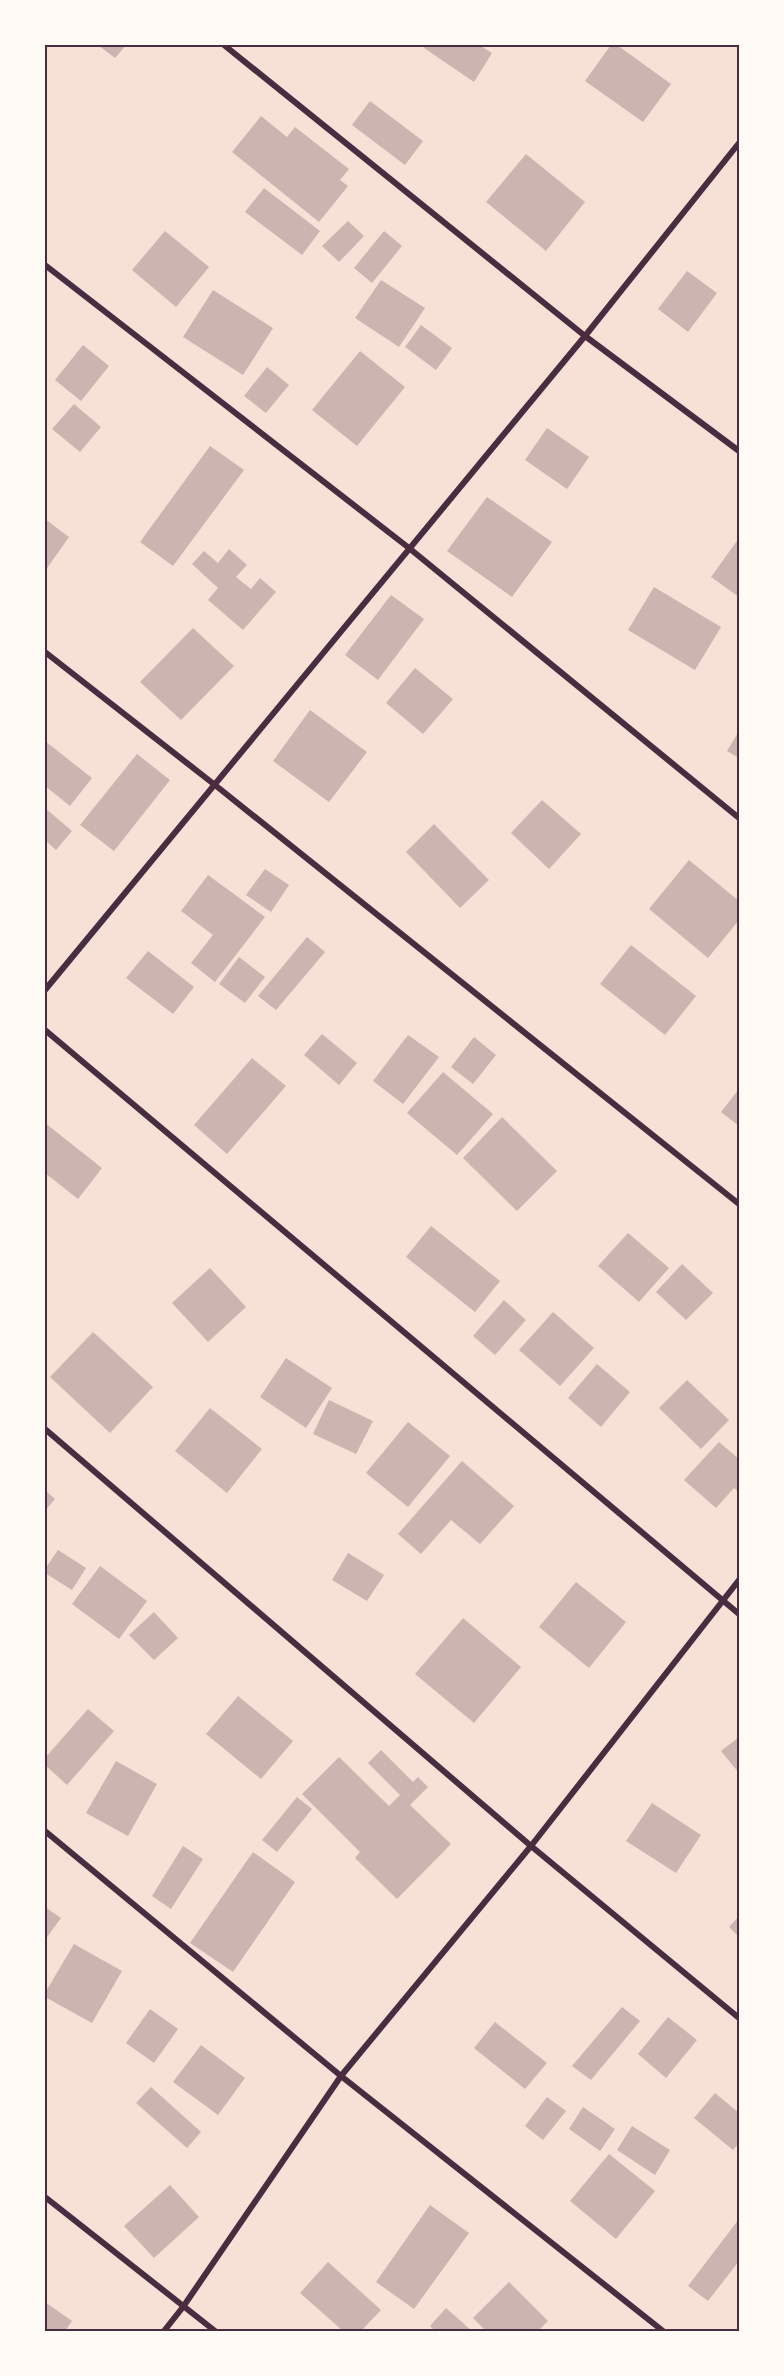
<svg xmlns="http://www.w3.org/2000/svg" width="784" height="2376" font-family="Karla,sans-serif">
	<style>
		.building { fill: #ccb4b1 }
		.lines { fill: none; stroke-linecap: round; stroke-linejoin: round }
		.minor { stroke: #4a2c40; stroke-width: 6 }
		.neatline { fill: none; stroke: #4a2c40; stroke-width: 2 }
	</style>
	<rect width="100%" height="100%" fill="#f7e1d7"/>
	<g class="building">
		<polygon points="98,45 126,45 115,58"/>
		<polygon points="426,45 479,45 492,53 474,82 424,48"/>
		<polygon points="611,45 617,45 671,84 643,122 585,81"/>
		<polygon points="370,101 423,141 405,165 352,125"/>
		<polygon points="261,116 287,137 295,127 349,169 340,180 348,186 319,222 232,152"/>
		<polygon points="526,154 585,202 546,251 486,202"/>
		<polygon points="264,188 320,231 302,255 245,212"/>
		<polygon points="348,221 364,236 339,262 322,246"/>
		<polygon points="165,231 209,267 176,307 132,270"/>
		<polygon points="384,231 402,246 372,283 354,268"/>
		<polygon points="687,271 717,293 688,332 658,309"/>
		<polygon points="381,280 425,308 399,347 355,318"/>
		<polygon points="213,290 273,328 243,375 183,337"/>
		<polygon points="421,325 452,348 436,370 405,347"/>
		<polygon points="83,345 109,366 81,401 55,380"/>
		<polygon points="360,351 405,387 357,446 312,410"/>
		<polygon points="267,367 289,385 266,413 244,396"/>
		<polygon points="74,404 101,427 80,452 52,429"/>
		<polygon points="547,428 589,457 567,489 525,460"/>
		<polygon points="210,446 244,470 173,566 140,542"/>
		<polygon points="487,497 552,542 512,597 447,551"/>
		<polygon points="45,519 69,537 45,571"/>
		<polygon points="739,538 739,597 711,577"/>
		<polygon points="229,549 247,565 236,577 251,589 260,578 276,592 243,630 208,600 218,588 192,564 204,551 218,563"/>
		<polygon points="654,587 721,627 695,670 628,630"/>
		<polygon points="391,595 424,619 378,680 345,655"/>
		<polygon points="193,628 234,666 181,720 140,682"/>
		<polygon points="415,668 453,699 423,734 386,703"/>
		<polygon points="310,710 367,752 329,802 273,761"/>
		<polygon points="739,731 739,758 727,751"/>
		<polygon points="45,741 92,778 70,806 45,786"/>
		<polygon points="137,754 170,780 114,851 80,825"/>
		<polygon points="542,800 581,834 549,869 511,833"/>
		<polygon points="45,808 72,831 56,850 45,840"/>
		<polygon points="434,824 489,880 460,908 406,852"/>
		<polygon points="689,860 739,901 739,920 708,958 649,909"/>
		<polygon points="265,869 289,885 271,912 246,895"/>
		<polygon points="208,875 265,917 215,982 191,963 213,935 181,911"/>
		<polygon points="307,937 325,952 276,1010 258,996"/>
		<polygon points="631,945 696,996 665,1035 600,984"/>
		<polygon points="148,951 194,987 173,1014 126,978"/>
		<polygon points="239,957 265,977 245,1003 219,984"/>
		<polygon points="322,1034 357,1063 339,1085 304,1055"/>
		<polygon points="408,1035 439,1057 403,1104 373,1081"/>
		<polygon points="474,1037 496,1055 473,1084 451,1067"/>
		<polygon points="252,1058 286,1086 227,1154 194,1125"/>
		<polygon points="443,1072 493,1114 457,1155 407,1113"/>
		<polygon points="739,1089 739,1126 721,1112"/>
		<polygon points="502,1117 557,1171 517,1211 463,1158"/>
		<polygon points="45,1123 102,1168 78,1199 45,1173"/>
		<polygon points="431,1226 500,1281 475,1312 406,1257"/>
		<polygon points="628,1233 669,1268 639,1302 598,1266"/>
		<polygon points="682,1264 713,1293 686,1320 656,1292"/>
		<polygon points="210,1268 246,1307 208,1342 172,1303"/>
		<polygon points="504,1300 526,1320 495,1355 473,1336"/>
		<polygon points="553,1312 594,1348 560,1386 519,1350"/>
		<polygon points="93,1332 153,1387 110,1433 50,1377"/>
		<polygon points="286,1358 332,1388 306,1428 260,1397"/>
		<polygon points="597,1364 630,1392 601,1427 568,1398"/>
		<polygon points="687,1380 729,1420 701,1449 659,1408"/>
		<polygon points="329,1400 373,1421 356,1454 313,1434"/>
		<polygon points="210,1408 262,1449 227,1493 175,1451"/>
		<polygon points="408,1422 450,1456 408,1507 366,1473"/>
		<polygon points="719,1442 739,1459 739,1492 734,1488 716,1508 684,1480"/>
		<polygon points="462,1461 514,1506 480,1544 451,1520 421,1554 398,1534"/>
		<polygon points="45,1490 55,1499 45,1511"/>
		<polygon points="58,1550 86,1568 72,1590 45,1573 45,1569"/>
		<polygon points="348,1553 384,1575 367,1601 332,1580"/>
		<polygon points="100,1566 147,1601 119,1639 72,1604"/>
		<polygon points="576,1582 626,1622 589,1668 539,1627"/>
		<polygon points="154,1612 178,1638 154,1660 129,1635"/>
		<polygon points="463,1618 521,1667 474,1723 415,1674"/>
		<polygon points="238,1696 293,1741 261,1779 206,1734"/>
		<polygon points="88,1709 114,1731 67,1785 45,1765 45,1758"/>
		<polygon points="739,1737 739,1773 721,1751"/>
		<polygon points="381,1750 413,1782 418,1777 428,1787 410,1805 451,1844 397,1899 355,1858 360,1852 302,1794 339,1757 389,1806 400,1795 368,1763"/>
		<polygon points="116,1761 157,1784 128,1836 86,1813"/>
		<polygon points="297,1797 312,1809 277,1852 262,1840"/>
		<polygon points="652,1803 701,1835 676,1873 626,1841"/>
		<polygon points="183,1846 203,1859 171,1909 152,1896"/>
		<polygon points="253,1852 295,1882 233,1972 190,1943"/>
		<polygon points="45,1907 61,1918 45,1940"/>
		<polygon points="739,1916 739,1937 729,1927"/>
		<polygon points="74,1944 122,1971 92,2023 45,1997 45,1993"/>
		<polygon points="622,2007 640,2021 591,2080 572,2066"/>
		<polygon points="150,2009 178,2029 154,2063 126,2043"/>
		<polygon points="668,2017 697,2040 666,2078 638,2054"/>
		<polygon points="495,2022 547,2063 525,2089 474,2048"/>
		<polygon points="201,2045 245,2078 218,2115 173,2082"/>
		<polygon points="151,2087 201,2132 187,2148 136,2103"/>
		<polygon points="715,2093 739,2113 739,2143 733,2150 694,2118"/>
		<polygon points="547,2097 566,2111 543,2140 525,2126"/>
		<polygon points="583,2107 615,2129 600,2151 569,2129"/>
		<polygon points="632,2126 670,2150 655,2175 617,2150"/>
		<polygon points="609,2154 655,2191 616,2239 570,2201"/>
		<polygon points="170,2185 199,2217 154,2258 124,2226"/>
		<polygon points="430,2205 469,2233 414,2309 376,2282"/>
		<polygon points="739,2219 739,2261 708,2301 688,2286"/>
		<polygon points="328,2262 381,2310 361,2331 343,2331 300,2293"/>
		<polygon points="509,2282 548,2321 538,2331 486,2331 473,2318"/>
		<polygon points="45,2302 72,2321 65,2331 45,2331"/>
		<polygon points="446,2308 472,2331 435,2331 430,2326"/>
	</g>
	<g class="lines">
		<g class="minor">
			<polyline points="224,45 585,336 739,451"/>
			<polyline points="45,265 409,548 739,818"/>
			<polyline points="45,652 215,785 739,1204"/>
			<polyline points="45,990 585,336 739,143"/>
			<polyline points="45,1030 739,1614"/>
			<polyline points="45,1429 531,1846 739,2018"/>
			<polyline points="45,1831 341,2076 663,2331"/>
			<polyline points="45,2197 215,2331"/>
			<polyline points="164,2331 183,2307 341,2076 531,1846 739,1580"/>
		</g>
	</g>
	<rect width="784" height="2376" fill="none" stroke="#fffaf5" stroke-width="93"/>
	<rect x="46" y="46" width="692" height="2284" class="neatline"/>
</svg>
